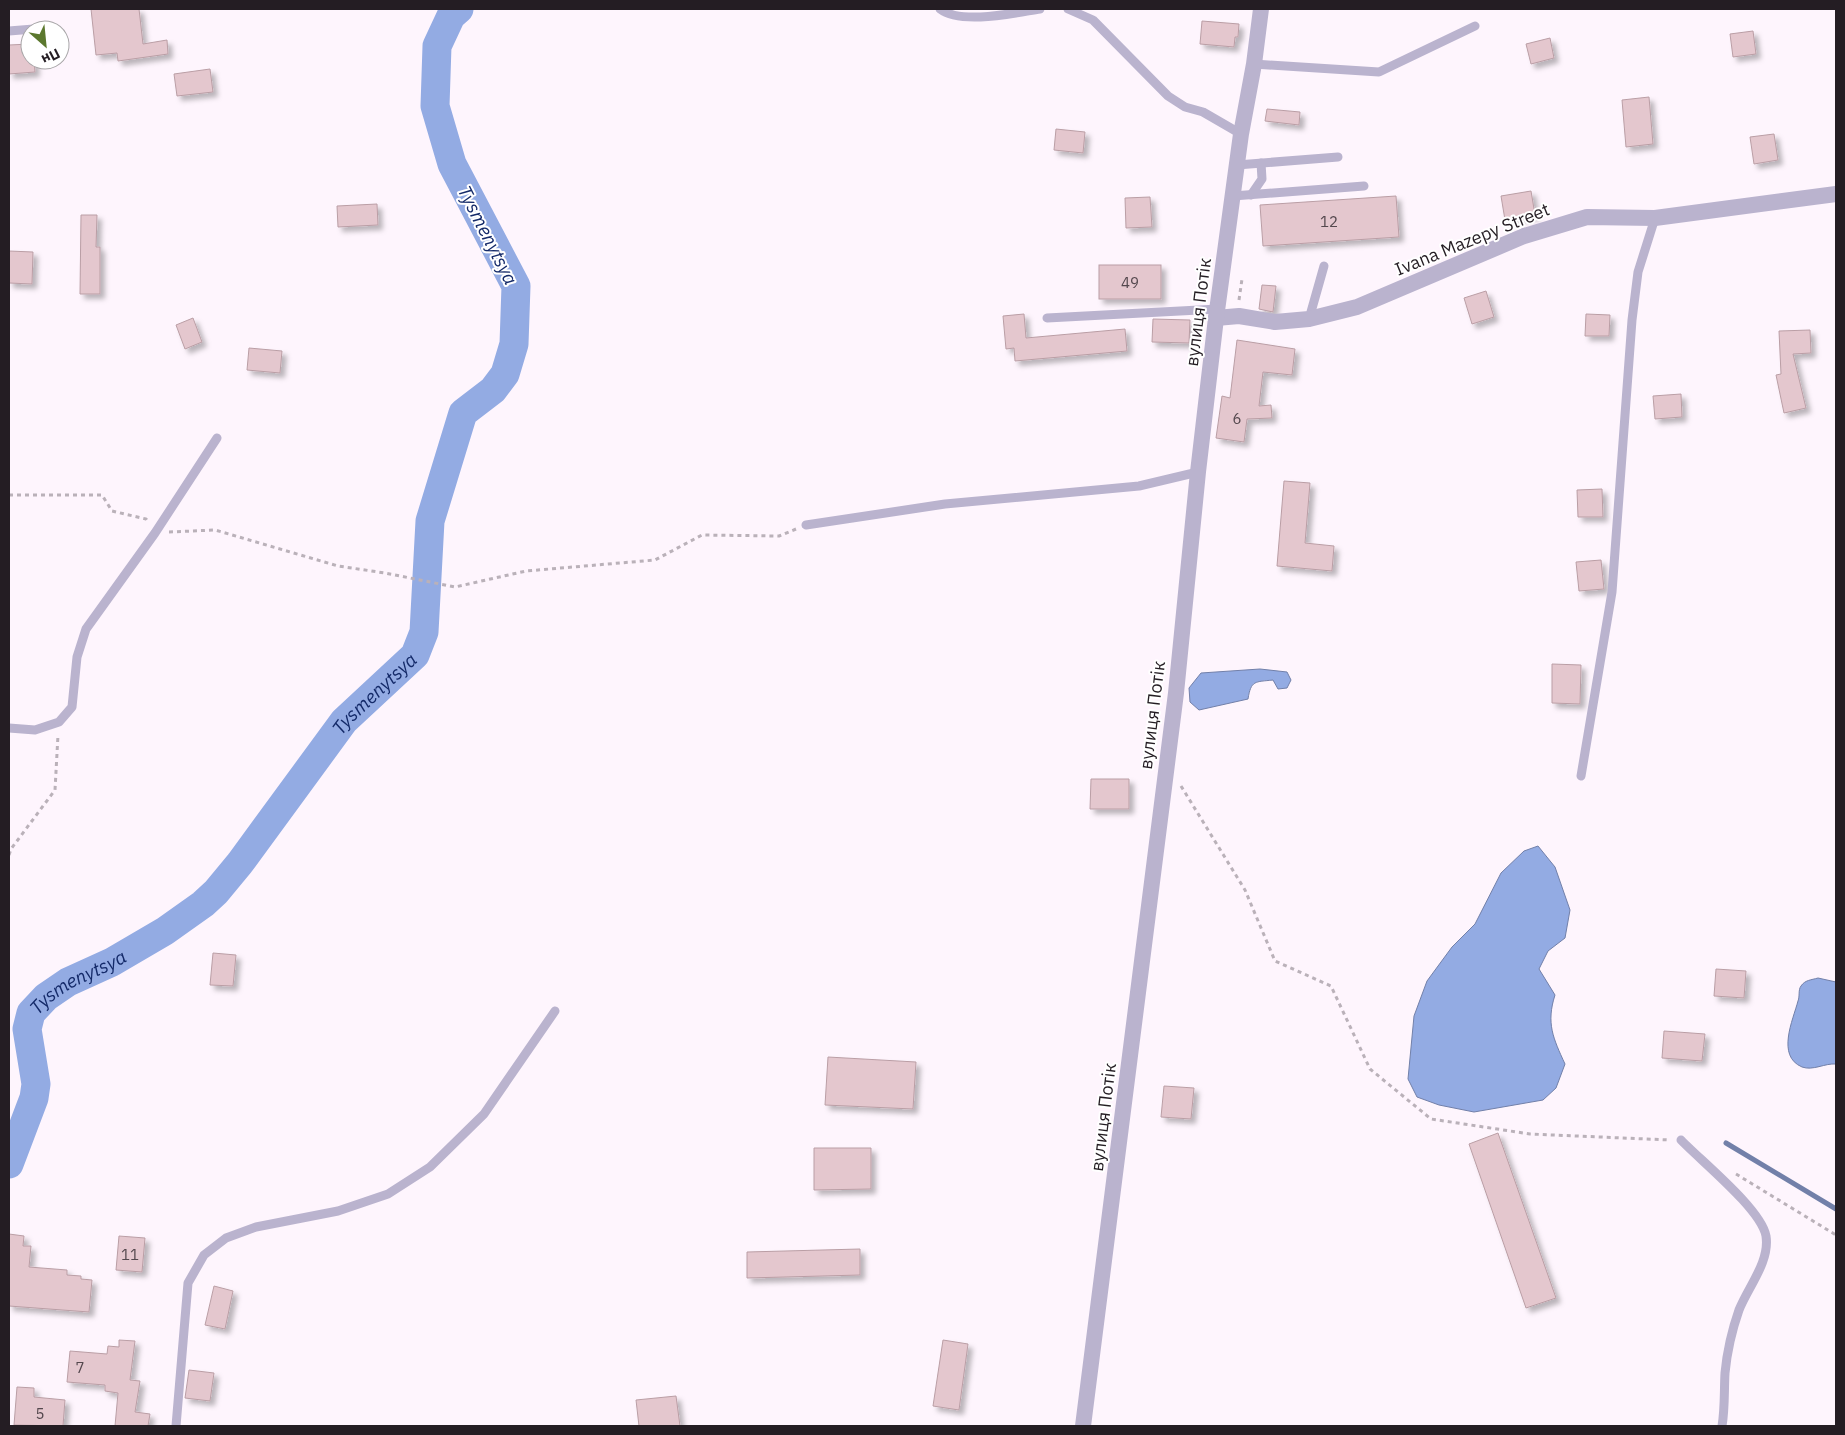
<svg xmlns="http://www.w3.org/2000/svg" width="1845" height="1435" font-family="'IBM Plex Sans',sans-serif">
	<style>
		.water { fill: #93abe3; stroke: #7280a9 }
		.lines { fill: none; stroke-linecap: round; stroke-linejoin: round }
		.stream { stroke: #7280a9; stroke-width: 5 }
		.river { stroke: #93abe3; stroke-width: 29 }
		.building { fill: #e4c7ce; stroke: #ba9ea5; filter: url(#shadow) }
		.path { stroke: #bab1b9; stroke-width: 3; stroke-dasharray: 4 4; stroke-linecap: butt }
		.lane { stroke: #bab3ce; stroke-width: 9 }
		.street { stroke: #bab3ce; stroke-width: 16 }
		.labels { text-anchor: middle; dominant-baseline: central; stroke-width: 4; stroke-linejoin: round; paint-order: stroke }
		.number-label { font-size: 15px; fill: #54484e }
		.street-label { font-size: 18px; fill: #241d23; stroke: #fff }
		.water-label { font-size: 19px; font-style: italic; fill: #142a69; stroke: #fff }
	</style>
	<defs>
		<filter id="shadow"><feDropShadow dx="4.5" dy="4.5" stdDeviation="2.5" flood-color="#0004"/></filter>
	</defs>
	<rect width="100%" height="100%" fill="#fef5fd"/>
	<g class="water">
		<path d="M1260 669 1287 672 1291 680 1287 688 1278 689 1273 680C1255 682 1251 680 1248 699L1199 710 1190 702 1189 688 1201 673Z"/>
		<path d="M1538 846 1555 867 1570 910 1565 938 1548 951 1539 969 1555 995C1546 1023 1553 1038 1565 1064L1556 1088 1543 1100 1474 1112 1439 1105 1417 1097 1408 1079 1414 1016 1427 981 1452 947 1475 924 1501 873 1524 851Z"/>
		<path d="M1818 978 1836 982V1064C1825 1063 1813 1071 1802 1067 1776 1056 1793 1020 1798 1001 1800 996 1798 990 1801 986 1805 980 1811 980 1818 978Z"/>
	</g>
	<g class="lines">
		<polyline class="stream" points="1726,1143 1836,1209"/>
		<path class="river" id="s1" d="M9 1164 34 1098 36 1084 27 1029 31 1013 46 997 68 982 112 962 165 931 203 904 216 892 240 863 344 721 415 655 424 632 430 521 463 413 493 390 505 374 514 344 516 286 452 164 435 106 437 46 451 16 459 9"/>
	</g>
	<g class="building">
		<polygon points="91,9 139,9 143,44 167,40 168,54 118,61 117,53 96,55"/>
		<polygon points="1202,21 1239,24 1238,37 1235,37 1234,47 1200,44"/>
		<polygon points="1753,31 1756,54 1733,57 1730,34"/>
		<polygon points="1550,38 1554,58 1531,64 1526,44"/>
		<polygon points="30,44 30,60 34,60 35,72 9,74 9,45"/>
		<polygon points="210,69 213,92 177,96 174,74"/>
		<polygon points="1649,97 1653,144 1626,147 1622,100"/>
		<polygon points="1267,109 1300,112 1299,125 1265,121"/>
		<polygon points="1056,129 1085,132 1083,153 1054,150"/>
		<polygon points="1774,134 1778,160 1754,164 1750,137"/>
		<polygon points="1531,191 1535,215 1505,220 1501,196"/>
		<polygon points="1396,196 1399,237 1263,246 1260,205"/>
		<polygon points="1150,197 1152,227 1126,228 1125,198"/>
		<polygon points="377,204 378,225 338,227 337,206"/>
		<polygon points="81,215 97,215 96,247 100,247 100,294 80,294"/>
		<polygon points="9,251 33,252 32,284 9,283"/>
		<rect x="1099" y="265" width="62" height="34"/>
		<polygon points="1262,285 1276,286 1273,312 1259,309"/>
		<polygon points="1486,291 1494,317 1472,324 1464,298"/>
		<polygon points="1024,314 1026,338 1125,329 1127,351 1015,361 1014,348 1006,349 1003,316"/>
		<polygon points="1586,314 1610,315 1609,336 1585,336"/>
		<polygon points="193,318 202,342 185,349 176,325"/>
		<polygon points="1153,319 1190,320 1189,343 1152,342"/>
		<polygon points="1810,330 1811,353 1793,354 1806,408 1784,413 1776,375 1781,374 1779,331"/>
		<polygon points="1237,340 1295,349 1292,375 1263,372 1259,406 1271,405 1272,418 1247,419 1244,442 1216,438 1222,396 1230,398"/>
		<polygon points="249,348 282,351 280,373 247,370"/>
		<polygon points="1681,394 1682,417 1655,419 1653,396"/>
		<polygon points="1284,481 1310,483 1305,543 1334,546 1332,571 1277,566"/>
		<polygon points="1602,489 1603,517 1578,517 1577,490"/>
		<polygon points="1601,560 1604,589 1579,591 1576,562"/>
		<polygon points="1552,664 1581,665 1580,704 1552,703"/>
		<polygon points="1091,779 1129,779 1129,809 1090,809"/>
		<polygon points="213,953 236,955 233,986 210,985"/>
		<polygon points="1716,969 1746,971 1744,998 1714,996"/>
		<polygon points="1664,1031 1705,1034 1702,1061 1662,1058"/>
		<polygon points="828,1057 916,1062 913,1109 825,1105"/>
		<polygon points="1164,1086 1194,1088 1191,1119 1161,1117"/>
		<polygon points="1498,1133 1556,1298 1526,1308 1469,1144"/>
		<polygon points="814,1148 871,1148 871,1189 814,1190"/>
		<polygon points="9,1234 24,1236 23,1246 31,1246 29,1267 67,1270 67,1275 81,1276 81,1279 92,1280 89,1312 9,1306"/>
		<polygon points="119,1236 145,1238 142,1272 116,1270"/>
		<polygon points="860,1249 860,1275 747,1278 747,1252"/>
		<polygon points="214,1286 233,1291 225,1329 205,1325"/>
		<polygon points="119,1340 135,1341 130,1380 140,1381 135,1412 150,1414 148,1426 115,1426 118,1393 105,1391 105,1385 67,1382 70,1351 107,1354 108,1346 119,1347"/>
		<polygon points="943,1340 968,1344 959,1410 933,1406"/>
		<polygon points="189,1370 214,1373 210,1401 185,1398"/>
		<polygon points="17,1387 34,1388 34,1397 65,1400 63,1426 14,1425"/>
		<polygon points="676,1396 680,1426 639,1426 636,1400"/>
	</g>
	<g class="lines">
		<g class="path">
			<polyline points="1239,300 1242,279"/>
			<polyline points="9,495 102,495 112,511 146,519 149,523"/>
			<polyline points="169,532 215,530 338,566 385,573 455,587 526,571 655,560 702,535 779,536 796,529"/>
			<polyline points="1181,786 1245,890 1275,961 1331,986 1370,1069 1431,1119 1530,1134 1670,1140"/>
			<polyline points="9,855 11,849 55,790 58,735"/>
			<polyline points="1736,1174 1836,1235"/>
		</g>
		<g class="lane">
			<path d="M940 9C961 25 1014 13 1040 9"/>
			<polyline points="1068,9 1093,20 1168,96 1185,107 1203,112 1241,134"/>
			<polyline points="9,31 46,28"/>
			<polyline points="1254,64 1379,72 1475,26"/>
			<polyline points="1237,165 1338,157"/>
			<polyline points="1251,195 1262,179 1261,163"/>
			<polyline points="1233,196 1364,186"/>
			<polyline points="1047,318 1218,309"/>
			<polyline points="1309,319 1324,266"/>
			<polyline points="806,525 945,504 1139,486 1198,472"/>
			<polyline points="9,728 35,730 59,722 72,707 77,657 86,629 155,533 217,438"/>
			<polyline points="1581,776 1612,592 1632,320 1638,272 1655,218"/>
			<path d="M1681 1140C1701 1161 1761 1209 1766 1236 1770 1262 1748 1287 1739 1310 1732 1330 1727 1352 1725 1373 1724 1391 1725 1409 1722 1426"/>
			<polyline points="176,1426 188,1283 204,1255 226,1238 256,1227 338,1211 388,1194 430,1167 484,1114 555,1011"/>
		</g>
		<g class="street">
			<polyline points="1216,318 1239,316 1275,322 1309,319 1357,307 1524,236 1587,217 1655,218 1836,194"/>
			<polyline points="1083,1426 1176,693 1198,472 1216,318 1241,134 1254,64 1261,9"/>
		</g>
	</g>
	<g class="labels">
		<g class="number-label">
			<text x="1329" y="221">12</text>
			<text x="1130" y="282">49</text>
			<text x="1237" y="418">6</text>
			<text x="130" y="1254">11</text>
			<text x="80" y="1367">7</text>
			<text x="40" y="1413">5</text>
		</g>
		<g class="street-label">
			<text transform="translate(1472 239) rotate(-22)">Ivana Mazepy Street</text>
			<text transform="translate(1198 312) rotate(-83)">вулиця Потік</text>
			<text transform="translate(1152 715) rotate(-83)">вулиця Потік</text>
			<text transform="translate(1103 1117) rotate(-83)">вулиця Потік</text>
		</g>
		<g class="water-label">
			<text transform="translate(488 235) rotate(63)">Tysmenytsya</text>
			<text stroke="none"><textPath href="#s1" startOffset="634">Tysmenytsya</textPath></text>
			<text stroke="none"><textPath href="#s1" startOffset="214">Tysmenytsya</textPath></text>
		</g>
	</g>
	<rect width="1845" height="1435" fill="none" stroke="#241d23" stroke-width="20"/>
	<g transform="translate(45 45) rotate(153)"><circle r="24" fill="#ffffff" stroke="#a7a5a7"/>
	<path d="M0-4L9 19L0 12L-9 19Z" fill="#5b782e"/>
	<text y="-8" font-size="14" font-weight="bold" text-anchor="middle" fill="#241d23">Пн</text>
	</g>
</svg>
